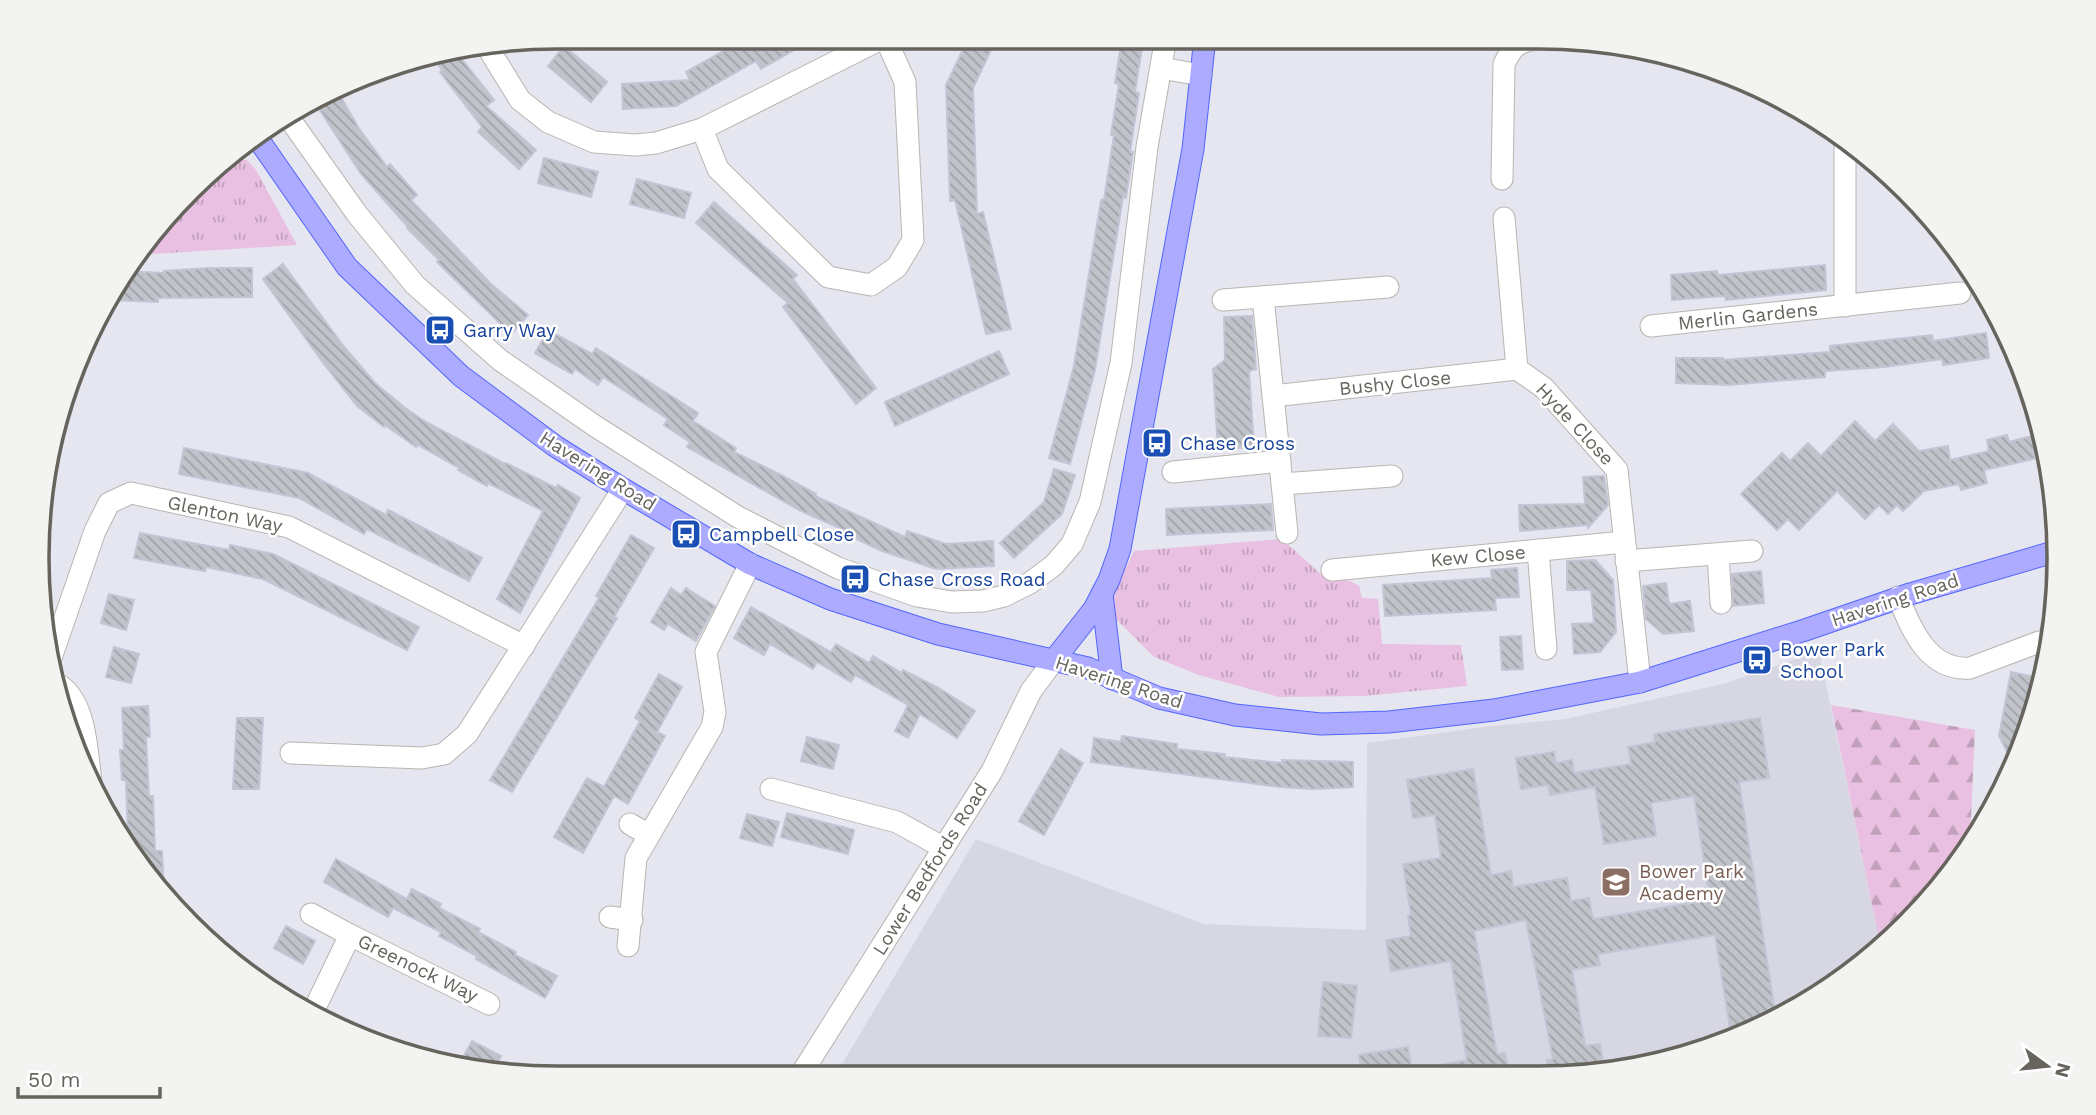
<svg xmlns="http://www.w3.org/2000/svg" width="2096" height="1115" font-family="'Work Sans',sans-serif">
	<style>
		.education { fill: #d6d7e2 }
		.grass { fill: url(#grass-tufts) }
		.forest { fill: url(#forest-firs) }
		.building { fill: url(#building-back-hatch); stroke: #c3c5d5; stroke-width: 2 }
		.lines { fill: none; stroke-linecap: round; stroke-linejoin: round }
		.minor-casing { stroke: #b8b6b0; stroke-width: 23 }
		.major-casing { stroke: #5366fb; stroke-width: 23 }
		.minor { stroke: #fff; stroke-width: 21 }
		.major { stroke: #acabff; stroke-width: 21 }
		.labels { text-anchor: middle; dominant-baseline: central; stroke-width: 5; stroke-linejoin: round; paint-order: stroke }
		.street-label { font-size: 19px; fill: #66645d; stroke: #fff }
		.transit-label { font-size: 19px; fill: #164399; stroke: #fff; text-anchor: start }
		.education-label { font-size: 19px; fill: #785e54; stroke: #fff; text-anchor: start }
		.rim { fill: none; stroke: #66645d; stroke-width: 3.5 }
	</style>
	<defs>
		<pattern id="grass-tufts" width="24" height="20" patternUnits="userSpaceOnUse" patternTransform="scale(1.75)"><rect width="24" height="20" fill="#e9c0e2"/><path d="M3 7l-1-3M5 7V3M7 7l1-3M15 17l-1-3M17 17v-4M19 17l1-3" fill="none" stroke="#c1a0ba"/></pattern>
		<pattern id="forest-firs" width="22" height="20" patternUnits="userSpaceOnUse" patternTransform="scale(1.75)"><rect width="22" height="20" fill="#e9c0e2"/><path d="M5 1l3.5 6h-7zM16 11l3.5 6h-7z" fill="#c1a0ba"/></pattern>
		<pattern id="building-back-hatch" width="6" height="6" patternUnits="userSpaceOnUse" patternTransform="scale(1.75)"><rect width="6" height="6" fill="#c1c3cb"/><path d="M-1 5l2 2M0 0l6 6M5-1l2 2" fill="none" stroke="#a1a2a8"/></pattern>
	</defs>
	<rect width="100%" height="100%" fill="#e5e6f0"/>
	<polygon class="education" points="1819,651 1880,944 1828,990 1737,1039 1607,1074 835,1076 976,839 1204,924 1366,930 1367,743 1492,726 1565,719 1723,684"/>
	<g class="grass">
		<polygon points="235,160 247,160 256,170 297,245 137,255 212,175"/>
		<polygon points="1282,539 1323,576 1350,581 1359,586 1362,598 1378,599 1382,644 1461,645 1467,686 1364,696 1279,697 1199,675 1154,657 1106,609 1134,551"/>
	</g>
	<polygon class="forest" points="1831,705 1975,730 1970,841 1930,901 1880,944"/>
	<g class="building">
		<polygon points="765,37 817,37 761,69 756,61 676,106 623,109 622,84 690,80 686,72 734,45 738,52"/>
		<polygon points="969,37 997,37 973,88 977,214 983,212 1011,329 986,334 955,200 950,201 946,85"/>
		<polygon points="1122,38 1143,41 1135,92 1139,93 1130,152 1133,152 1126,198 1123,197 1095,370 1070,464 1049,458 1074,366 1101,200 1104,200 1114,135 1111,135 1119,84 1115,83"/>
		<polygon points="564,46 607,82 591,102 548,66"/>
		<polygon points="458,54 494,100 486,106 536,150 519,169 478,132 482,127 440,72 442,70 432,57"/>
		<polygon points="338,92 358,127 387,167 390,164 417,195 411,200 491,284 528,315 511,334 437,262 439,260 407,228 408,227 361,174 316,104"/>
		<polygon points="544,158 598,172 591,197 538,183"/>
		<polygon points="637,179 691,193 684,218 630,204"/>
		<polygon points="714,202 797,275 793,279 876,388 856,404 783,307 788,303 696,223"/>
		<polygon points="283,264 345,348 375,383 404,407 424,421 505,464 506,463 556,488 558,485 580,498 520,613 497,599 543,511 488,483 487,486 458,470 459,468 418,445 416,447 385,425 384,427 357,406 324,364 263,279"/>
		<polygon points="1825,265 1826,290 1726,300 1725,296 1672,300 1671,275 1717,271 1718,275"/>
		<polygon points="208,268 252,268 252,297 158,298 158,302 110,300 123,271 164,273 164,271"/>
		<polygon points="1252,316 1256,369 1249,371 1254,447 1218,449 1213,369 1225,360 1224,317"/>
		<polygon points="548,330 592,354 596,348 698,413 693,421 736,448 734,452 783,476 816,494 815,496 905,537 907,531 946,544 993,541 994,566 936,569 882,551 854,538 855,535 799,510 687,447 690,442 664,425 668,419 603,377 598,385 575,369 572,374 535,353"/>
		<polygon points="1986,333 1989,358 1943,365 1942,359 1885,367 1825,371 1825,377 1776,381 1729,385 1676,383 1676,358 1723,358 1723,360 1776,356 1830,352 1830,346 1932,335 1933,341"/>
		<polygon points="999,351 1009,374 895,426 885,402"/>
		<polygon points="1855,421 1875,441 1893,424 1919,451 1948,446 1950,460 1989,451 1987,440 2007,435 2009,442 2042,433 2047,456 1984,470 1987,483 1961,490 1959,484 1924,491 1903,511 1897,505 1888,514 1879,505 1865,519 1837,491 1799,530 1788,519 1777,530 1741,494 1782,453 1790,461 1808,443 1821,456"/>
		<polygon points="184,448 308,473 386,515 388,510 482,558 469,581 367,529 364,534 299,498 179,474"/>
		<polygon points="1054,469 1075,475 1062,514 1014,558 1000,543 1044,502"/>
		<polygon points="1604,476 1608,505 1588,528 1587,525 1520,531 1519,505 1585,504 1583,477"/>
		<polygon points="1271,504 1273,530 1167,535 1166,509"/>
		<polygon points="140,533 229,550 230,545 273,554 419,627 407,650 263,579 206,567 205,571 134,558"/>
		<polygon points="631,535 654,548 614,617 617,618 512,792 490,780 599,598 596,596"/>
		<polygon points="1595,560 1613,580 1616,632 1600,652 1574,654 1572,624 1594,623 1591,590 1567,590 1567,561"/>
		<polygon points="1517,568 1519,597 1495,598 1496,610 1385,616 1383,585 1492,578 1491,570"/>
		<polygon points="1761,571 1764,603 1733,606 1732,574"/>
		<polygon points="1666,583 1669,604 1690,601 1694,631 1663,634 1646,619 1643,586"/>
		<polygon points="671,588 681,595 686,588 715,606 696,641 668,624 664,630 651,622"/>
		<polygon points="109,594 134,600 126,630 101,623"/>
		<polygon points="751,607 831,652 836,644 869,663 873,656 902,673 903,670 937,687 975,711 957,738 920,714 908,738 895,731 908,705 855,675 851,682 817,662 813,669 770,644 764,655 734,638"/>
		<polygon points="1521,636 1523,669 1502,670 1500,637"/>
		<polygon points="114,647 139,654 131,683 106,677"/>
		<polygon points="2011,672 2044,679 2041,693 2014,765 1999,736"/>
		<polygon points="659,674 682,687 657,732 665,736 628,804 614,796 583,853 554,837 587,778 604,787 640,721 635,718"/>
		<polygon points="148,706 150,737 146,737 149,796 153,796 155,851 162,851 164,890 128,840 126,780 122,780 120,750 124,750 122,708"/>
		<polygon points="237,718 263,718 259,789 233,789"/>
		<polygon points="1760,718 1769,778 1739,782 1776,1018 1732,1040 1715,935 1598,954 1600,965 1572,970 1585,1046 1600,1044 1605,1074 1549,1074 1547,1060 1553,1059 1526,920 1474,931 1497,1054 1505,1053 1509,1074 1435,1074 1434,1066 1467,1060 1451,961 1391,971 1386,940 1411,936 1408,916 1411,915 1403,864 1441,858 1435,815 1413,818 1407,780 1473,769 1491,875 1511,871 1513,887 1567,878 1571,901 1589,898 1593,919 1710,900 1694,796 1651,803 1656,836 1604,844 1595,787 1550,795 1548,785 1521,789 1516,758 1554,752 1556,763 1572,760 1574,773 1631,764 1628,747 1655,742 1654,734"/>
		<polygon points="1122,736 1177,744 1177,749 1225,754 1224,757 1282,763 1282,760 1353,762 1353,787 1313,789 1280,787 1091,762 1094,738 1121,742"/>
		<polygon points="807,737 839,745 833,769 801,761"/>
		<polygon points="1061,749 1083,763 1044,835 1019,821"/>
		<polygon points="787,813 854,830 848,854 781,837"/>
		<polygon points="747,814 779,822 772,846 740,838"/>
		<polygon points="336,859 407,899 412,889 441,904 439,908 480,929 478,932 516,952 515,955 557,976 545,998 476,959 477,956 439,936 441,932 393,908 388,917 324,882"/>
		<polygon points="286,926 315,941 303,964 274,948"/>
		<polygon points="1323,982 1357,986 1351,1038 1318,1036"/>
		<polygon points="472,1041 501,1056 493,1072 471,1068 460,1063"/>
		<polygon points="1408,1047 1412,1074 1362,1074 1359,1055"/>
	</g>
	<g class="lines">
		<g class="minor-casing">
			<g id="minor">
				<polyline points="1547,38 1580,39"/>
				<polyline points="488,48 520,100 548,122 594,142 635,145 656,143 702,129 885,37"/>
				<polyline points="1161,68 1201,75"/>
				<polyline points="289,118 357,214 415,285 500,360 595,426 738,517 838,568 917,596 952,602 983,601 1004,596 1030,583 1054,565 1072,544 1090,502 1121,363 1147,147 1166,37"/>
				<polyline points="702,129 718,169 828,277 871,285 897,267 913,240 905,82 885,37"/>
				<path d="M1502 179 1504 64C1514 44 1517 43 1538 38"/>
				<polyline points="1504,218 1517,369 1544,388 1617,470 1640,682"/>
				<polyline points="1263,297 1287,533"/>
				<polyline points="1223,300 1388,287"/>
				<polyline points="1845,306 1845,138"/>
				<polyline points="1651,326 1960,293"/>
				<polyline points="1273,396 1517,369"/>
				<polyline points="1173,472 1280,461"/>
				<polyline points="1282,484 1392,476"/>
				<polyline points="1538,550 1546,649"/>
				<polyline points="1718,555 1721,603"/>
				<polyline points="1626,561 1752,551"/>
				<polyline points="1332,570 1624,542"/>
				<path d="M1898 597C1912 630 1928 671 1970 668L2039 642H2050"/>
				<polyline points="51,658 95,531 109,503 131,493 289,527 524,646"/>
				<path d="M59 685C88 703 87 759 92 789"/>
				<polyline points="291,753 422,758 444,754 467,734 623,489"/>
				<polyline points="771,789 897,822 944,848"/>
				<polyline points="630,824 649,835"/>
				<polyline points="311,914 350,935"/>
				<polyline points="610,917 632,920"/>
				<polyline points="628,946 636,858 712,727 715,712 706,652 750,564"/>
				<polyline points="312,1014 350,935 489,1004"/>
				<polyline points="800,1076 992,771 1031,691 1054,660"/>
			</g>
		</g>
		<g class="major-casing">
			<g id="major">
				<polyline points="256,136 347,267 461,376 555,446 623,489 750,564 830,599 938,634 1088,668 1159,698 1235,715 1321,724 1389,722 1494,710 1640,682 1805,630 1910,594 2057,551"/>
				<polyline points="1102,594 1112,679"/>
				<polyline points="1054,660 1094,609 1109,580 1120,549 1193,149 1205,37"/>
			</g>
		</g>
		<use href="#minor" class="minor"/>
		<use href="#major" class="major"/>
	</g>
	<defs>
		<g id="bus-square" transform="scale(1.575)"><rect x="-9" y="-9" width="18" height="18" rx="4" fill="#1a4fb4" stroke="#fff"/><path d="M-5-6H5V4H4V6H2V4H-2V6H-4V4H-5ZM-3.5-4V0h7V-4ZM-3.5 1.2v1.5H-2V1.2ZM2 1.2v1.5H3.5V1.2Z" fill="#fff"/></g>
		<g id="school-square" transform="scale(1.575)"><rect x="-9" y="-9" width="18" height="18" rx="4" fill="#8d6e63" stroke="#fff"/><path d="M0-5L7-2L0 1L-7-2ZM-4 1L0 2.5L4 1V4Q0 6-4 4Z" fill="#fff"/></g>
	</defs>
	<g fill-rule="evenodd">
		<use href="#bus-square" x="440" y="330"/>
		<use href="#bus-square" x="1157" y="443"/>
		<use href="#bus-square" x="686" y="534"/>
		<use href="#bus-square" x="855" y="579"/>
		<use href="#bus-square" x="1757" y="660"/>
		<use href="#school-square" x="1616" y="882"/>
	</g>
	<g class="labels">
		<g class="street-label">
			<text transform="translate(1748 316) rotate(-6)">Merlin Gardens</text>
			<text transform="translate(1395 383) rotate(-6)">Bushy Close</text>
			<text transform="translate(1575 424) rotate(47)">Hyde Close</text>
			<text transform="translate(598 471) rotate(32)">Havering Road</text>
			<text transform="translate(225 514) rotate(12)">Glenton Way</text>
			<text transform="translate(1478 556) rotate(-5)">Kew Close</text>
			<text transform="translate(1895 600) rotate(-18)">Havering Road</text>
			<text transform="translate(1119 682) rotate(18)">Havering Road</text>
			<text transform="translate(930 869) rotate(-58)">Lower Bedfords Road</text>
			<text transform="translate(418 968) rotate(26)">Greenock Way</text>
		</g>
		<g class="transit-label">
			<text x="463" y="330">Garry Way</text>
			<text x="1180" y="443">Chase Cross</text>
			<text x="709" y="534">Campbell Close</text>
			<text x="878" y="579">Chase Cross Road</text>
			<text x="1780" y="649">Bower Park<tspan x="1780" dy="22">School</tspan></text>
		</g>
		<g class="education-label">
			<text x="1639" y="871">Bower Park<tspan x="1639" dy="22">Academy</tspan></text>
		</g>
	</g>
	<path d="M0 0H2096V1115H0ZM557 49H1539A508 508 0 0 1 2047 557V558A508 508 0 0 1 1539 1066H557A508 508 0 0 1 49 558V557A508 508 0 0 1 557 49Z" fill="#f3f3f2" fill-rule="evenodd"/>
	<path class="rim" d="M557 49H1539A508 508 0 0 1 2047 557V558A508 508 0 0 1 1539 1066H557A508 508 0 0 1 49 558V557A508 508 0 0 1 557 49Z"/>
	<g transform="translate(2047 1066) rotate(105)" stroke="#ffffff" stroke-width="5" paint-order="stroke">
	<path d="M0-5L12 26L0 18L-12 26Z" fill="#66645d"/>
	<text y="-10" font-size="19" font-weight="bold" text-anchor="middle" fill="#66645d">N</text>
	</g>
	<path d="M18 1087v10h142v-10" fill="none" stroke="#66645d" stroke-width="3.5"/>
	<text x="28" y="1087" font-size="21" fill="#66645d" stroke="#ffffff" stroke-width="5" paint-order="stroke">50 m</text>
</svg>
